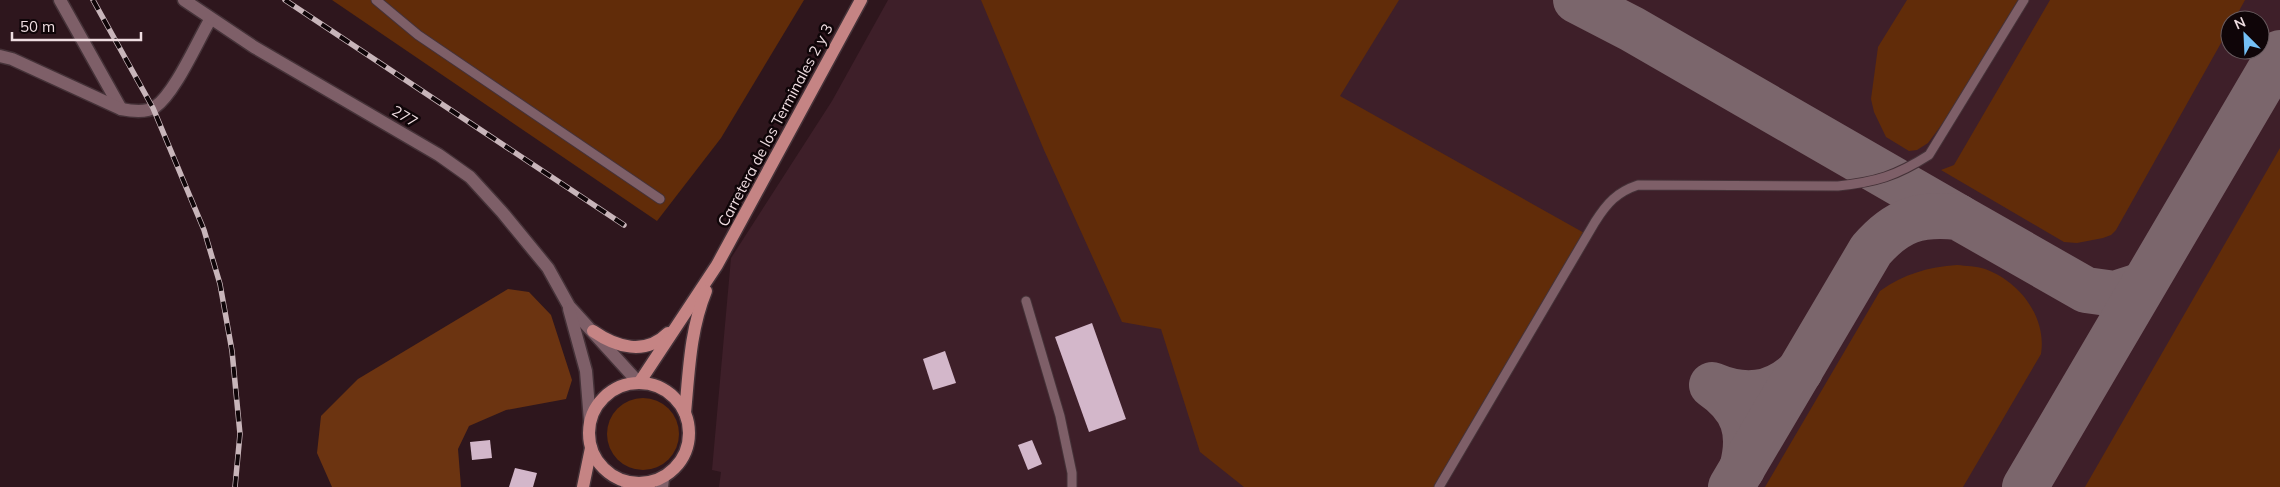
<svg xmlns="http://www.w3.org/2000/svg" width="2280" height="487" font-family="Mulish,sans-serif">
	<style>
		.built { fill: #3e1f29; fill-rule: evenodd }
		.green { fill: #612c09 }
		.forest { fill: #6c3411 }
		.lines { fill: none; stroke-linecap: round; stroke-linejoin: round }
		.taxiway { stroke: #7b666c; stroke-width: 46 }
		.building { fill: #d3b7ca }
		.service-casing { stroke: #453238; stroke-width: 11 }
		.minor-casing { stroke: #453238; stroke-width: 15 }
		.tertiary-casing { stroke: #453238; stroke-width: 15 }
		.primary-casing { stroke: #453238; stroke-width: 15 }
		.service { stroke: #7e5f68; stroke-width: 9 }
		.minor { stroke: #7e5f68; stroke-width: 12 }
		.tertiary { stroke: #7e5f68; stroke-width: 12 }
		.primary { stroke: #c58484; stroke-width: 12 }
		.rail-casing { stroke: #c8b5ba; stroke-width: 5.5 }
		.rail { stroke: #0f0508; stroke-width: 4; stroke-dasharray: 11; stroke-linecap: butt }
		.labels { text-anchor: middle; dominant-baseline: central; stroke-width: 5; stroke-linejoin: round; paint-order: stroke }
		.street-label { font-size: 15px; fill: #efdde1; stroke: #0f0508 }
	</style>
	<rect width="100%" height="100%" fill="#2e161d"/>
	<path class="built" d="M888 0H2280V487H719L721 472 712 470 731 258 832 101ZM2230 20H2260V50H2230Z"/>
	<g class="green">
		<polygon points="332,0 804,0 721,138 657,221"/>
		<polygon points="981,0 1399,0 1340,96 1586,234 1437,487 1244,487 1200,452 1161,329 1122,322 1044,150"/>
		<polygon points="1907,0 2018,0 1948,116 1928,143 1917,150 1909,151 1886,137 1874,112 1871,99 1878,47"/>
		<polygon points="2050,0 2245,0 2234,20 2230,20 2230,27 2116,230 2111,235 2103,238 2077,243 2064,242 1941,170 1954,165"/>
		<polygon points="2280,148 2280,487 2085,487"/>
		<path d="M1957 265C1966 266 1976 266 1985 269 2019 281 2047 317 2041 354L1963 487H1765L1880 291C1904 274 1928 267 1957 265Z"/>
		<circle cx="643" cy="434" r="36"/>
	</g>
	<polygon class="forest" points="508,289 529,292 551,315 572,380 566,399 506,410 469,426 458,449 461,487 332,487 317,453 321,416 358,379"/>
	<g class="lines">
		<g class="taxiway">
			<polyline points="1576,0 1632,29 1958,217"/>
			<path d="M1742 469C1752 432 1744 407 1712 385 1745 399 1773 396 1800 371"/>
			<path d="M1731 487 1871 250C1897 220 1919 213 1958 217L2086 290 2115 294 2143 285"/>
			<polyline points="2025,487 2280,53"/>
		</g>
	</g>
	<g class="building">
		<polygon points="1092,323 1126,419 1089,432 1055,337"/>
		<polygon points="945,351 956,383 933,390 923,359"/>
		<polygon points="490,440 492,458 472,460 470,442"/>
		<polygon points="1032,440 1042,464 1028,470 1018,445"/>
		<polygon points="515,468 537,473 533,487 509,487"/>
	</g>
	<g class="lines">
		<g class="service-casing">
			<g id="service">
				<polyline points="376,0 418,35 660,199"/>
				<polyline points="1026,301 1060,416 1072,473 1072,487"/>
				<path d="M1439 487 1595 222C1607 203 1617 192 1638 185L1838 186C1876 182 1896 176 1929 155L2024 0"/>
			</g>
		</g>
		<g class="minor-casing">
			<g id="minor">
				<polyline points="60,0 121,109"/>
				<path d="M0 56 12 59 121 109C131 111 146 113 155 107 175 93 197 42 210 20"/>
				<polyline points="627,487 629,483"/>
				<polyline points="662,487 663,479"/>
			</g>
		</g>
		<g class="tertiary-casing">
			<g id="tertiary">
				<polyline points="184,0 254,47 439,155 470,177 502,212 548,268 569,306 639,383"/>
				<polyline points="569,309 586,371 590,421"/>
			</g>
		</g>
		<g class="primary-casing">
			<g id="primary">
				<path d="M593 331C616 347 645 356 668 333"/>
				<circle cx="639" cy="433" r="50"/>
				<polyline points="639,383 717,265 861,0"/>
				<path d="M685 413C689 371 690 330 706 291"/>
				<polyline points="583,487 591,448"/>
			</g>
		</g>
		<use href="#service" class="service"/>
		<use href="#minor" class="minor"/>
		<use href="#tertiary" class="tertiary"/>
		<use href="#primary" class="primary"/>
		<g class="rail-casing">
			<g id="rail">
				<polyline points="93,0 153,108 204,230 220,284 232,351 240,434 235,487"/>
				<polyline points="285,0 624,225"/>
			</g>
		</g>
		<use href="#rail" class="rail"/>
	</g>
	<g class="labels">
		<g class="street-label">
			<text transform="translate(405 116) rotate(31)">277</text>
			<text transform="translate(775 125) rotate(-62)">Carretera de los Terminales 2 y 3</text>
		</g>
	</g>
	<g transform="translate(2245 35) rotate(336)"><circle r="24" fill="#0f0508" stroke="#695b5f"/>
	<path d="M0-4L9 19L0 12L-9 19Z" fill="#74c0f6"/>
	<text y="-8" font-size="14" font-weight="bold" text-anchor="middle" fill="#efdde1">N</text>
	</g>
	<path d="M12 32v8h129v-8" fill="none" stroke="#efdde1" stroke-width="2.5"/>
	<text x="20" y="32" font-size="15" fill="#efdde1" stroke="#0f0508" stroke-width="4" paint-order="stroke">50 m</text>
</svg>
